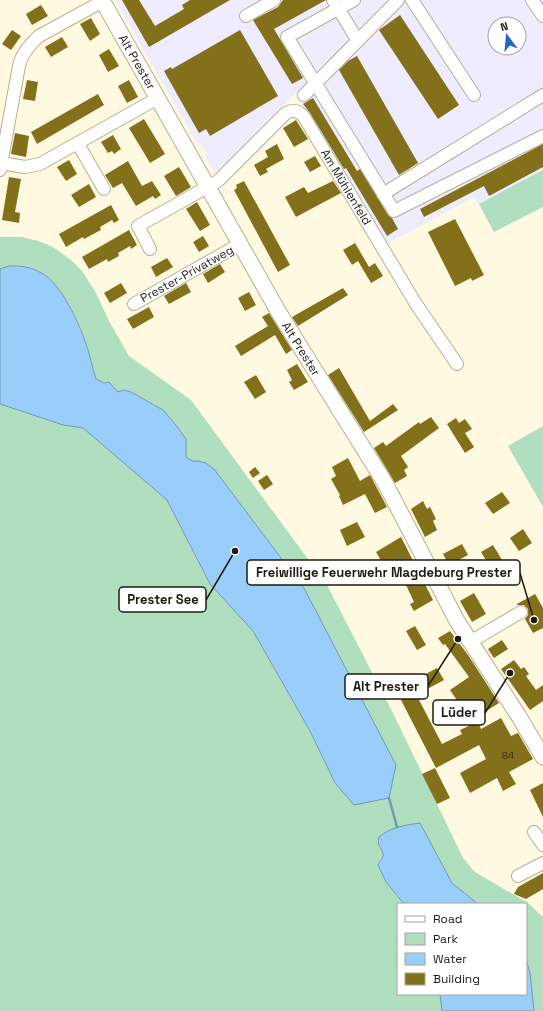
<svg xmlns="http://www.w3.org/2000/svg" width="543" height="1011" font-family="'Space Grotesk',sans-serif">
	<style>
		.commercial { fill: #eeecfe; fill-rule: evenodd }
		.green { fill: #afdfbe }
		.water { fill: #98cef9; stroke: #7398b3 }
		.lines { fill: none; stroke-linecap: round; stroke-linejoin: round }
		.stream { stroke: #7398b3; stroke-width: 2.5 }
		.building { fill: #82711a }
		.minor-casing { stroke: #b6b092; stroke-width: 14 }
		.major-casing { stroke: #b6b092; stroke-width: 17 }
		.minor { stroke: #fff; stroke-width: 12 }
		.major { stroke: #fff; stroke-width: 15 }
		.labels { text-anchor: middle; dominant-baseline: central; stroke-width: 3; stroke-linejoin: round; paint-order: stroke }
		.number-label { font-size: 10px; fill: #373012 }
		.street-label { font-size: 12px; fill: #1e1b10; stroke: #fff }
		.leader { fill: none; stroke: #1e1b10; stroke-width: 1.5 }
		.callout-dot { fill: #1e1b10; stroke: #fff; stroke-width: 1.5 }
		.callout { fill: #fff; stroke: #1e1b10; stroke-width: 1.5 }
		.callout-label { font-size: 13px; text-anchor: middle; font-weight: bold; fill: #1e1b10 }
	</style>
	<rect width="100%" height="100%" fill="#fef9e0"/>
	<path class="commercial" d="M115 0H543V207L494 232 474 197 385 245 296 93 220 169 214 171 204 156 207 154 201 144 198 145ZM495 24H519V48H495Z"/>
	<g class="green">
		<polygon points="543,170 543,207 494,232 479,204"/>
		<path d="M0 237H22L38 241 53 247 71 260 82 271 95 291 109 321 129 356 191 400 327 585 392 711 463 858 475 872 528 903 543 917V1011H534L533 1009 530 973 526 959V904H478L452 883 420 823 379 847 382 850 383 856 379 863C383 881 392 890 404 904H398V994H440L442 1011H0V404L63 425 83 428 167 500 210 584 253 631 310 731 335 783 396 765 377 731 231 492 211 467 188 459 186 456V439L169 417 155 405 147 401 131 392H118L106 382H99L96 379C93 370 91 360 88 350 80 321 60 278 30 268 20 265 9 265 0 269Z"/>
		<polygon points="543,426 543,507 508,446"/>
	</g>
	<g class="water">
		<path d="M9 266C22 265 35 268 46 276 64 289 82 329 88 350 91 360 93 370 96 379L104 383 109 382 118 392 124 390 131 392 163 410 175 424 186 439V456L188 459 193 461H198L206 463 214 469 305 590 396 765 389 798 354 805 335 783 310 731 253 631 210 584 167 500 83 428 63 425 0 404V269Z"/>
		<path d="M420 823 452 883 478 904H404L386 882 378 865C379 862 382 860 383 856 384 849 376 847 379 837 390 827 406 825 420 823Z"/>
		<polygon points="526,959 530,973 534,1011 442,1011 440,994 526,994"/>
	</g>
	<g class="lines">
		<polyline class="stream" points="389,798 397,827"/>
	</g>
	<g class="building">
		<polygon points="122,0 139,0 155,26 184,9 182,5 190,0 230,0 149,47"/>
		<polygon points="283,0 326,0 274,29 303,78 292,84 253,20 278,7"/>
		<polygon points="41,5 48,16 32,25 26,14"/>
		<polygon points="400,15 459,105 438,119 379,30"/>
		<polygon points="91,18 100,34 90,41 80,24"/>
		<polygon points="12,30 21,36 11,50 2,44"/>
		<polygon points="240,30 278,96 210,136 206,129 199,133 164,71 171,67 172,69"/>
		<polygon points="62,37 68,47 51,57 45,47"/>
		<polygon points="109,49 119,66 108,72 99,55"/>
		<polygon points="357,56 418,163 399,175 339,70 348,61"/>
		<polygon points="27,80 38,82 35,101 23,99"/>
		<polygon points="129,80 138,97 127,103 118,86"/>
		<polygon points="98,94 104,105 37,144 31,132"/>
		<polygon points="313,98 357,171 360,169 388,215 392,218 398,229 387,236 346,168 344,169 310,113 303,104"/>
		<polygon points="144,119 165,154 150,163 129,128"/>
		<polygon points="296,120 308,139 294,147 283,128"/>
		<polygon points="15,133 29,136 26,157 11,154"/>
		<polygon points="113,135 121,149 114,154 112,151 108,153 101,142"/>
		<polygon points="277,144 284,159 266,169 268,172 260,176 254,165 268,157 265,151"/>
		<polygon points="543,144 543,167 489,196 484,186 424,217 420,209"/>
		<polygon points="315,156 321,166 310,172 304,162"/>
		<polygon points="69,160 77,174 66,181 57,167"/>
		<polygon points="128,161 142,186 152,181 161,195 155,199 153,196 136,206 122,183 113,188 105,175"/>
		<polygon points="179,167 191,187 176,196 164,176"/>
		<polygon points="9,177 21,179 15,212 20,213 19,223 2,220"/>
		<polygon points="244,181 290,265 278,272 234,190 237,188 236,185"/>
		<polygon points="333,181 341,193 296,217 285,197 304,187 308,193"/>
		<polygon points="89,184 96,197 79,207 71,195"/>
		<polygon points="197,202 210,225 200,231 186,209"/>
		<polygon points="111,205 119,220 114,223 112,220 100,227 101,230 84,239 83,237 66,247 59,234"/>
		<polygon points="455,219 484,275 472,281 471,278 455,286 428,232"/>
		<polygon points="129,230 137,245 131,249 130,246 118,253 119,256 108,262 107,259 89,269 82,257"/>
		<polygon points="203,236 209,246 199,252 193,242"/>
		<polygon points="355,243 369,267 375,263 383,276 371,283 358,261 352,265 343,250"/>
		<polygon points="167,258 173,267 156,277 151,267"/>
		<polygon points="220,264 225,272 208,283 203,274"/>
		<polygon points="121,283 127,293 110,303 104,293"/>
		<polygon points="186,283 191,292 169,304 164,296"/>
		<polygon points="343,288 348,295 298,326 292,317"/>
		<polygon points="249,292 256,305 245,311 238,298"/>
		<polygon points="149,307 154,317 133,329 127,319"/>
		<polygon points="269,313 292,350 286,354 275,335 241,356 235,346 268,326 262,317"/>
		<polygon points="297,364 308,382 294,390 289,382 292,380 287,370"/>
		<polygon points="339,368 370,421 393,404 398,410 364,432 328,375"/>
		<polygon points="256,375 266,392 255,399 244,382"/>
		<polygon points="431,417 439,428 401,456 408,467 404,470 407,476 395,483 374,448 383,442 386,446 419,422 420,424"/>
		<polygon points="456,418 459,423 465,419 472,429 465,433 474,447 465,453 447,424"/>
		<polygon points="348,458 360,481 370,475 387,507 375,513 365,494 343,505 339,496 340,495 331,479 336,476 332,467"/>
		<polygon points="255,467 260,473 253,478 249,472"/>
		<polygon points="267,475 273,484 264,490 258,481"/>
		<polygon points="502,492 510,503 493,514 485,503"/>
		<polygon points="423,501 427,509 430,507 436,519 433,521 437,530 425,537 411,509"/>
		<polygon points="357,522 365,537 347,546 340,530"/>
		<polygon points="523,529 532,543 519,551 510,538"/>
		<polygon points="401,537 433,600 414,611 410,604 414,602 406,585 386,579 390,576 376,552"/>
		<polygon points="462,544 468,555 449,565 443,554"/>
		<polygon points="493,545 502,560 490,567 481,552"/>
		<polygon points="474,593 486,614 472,622 460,601"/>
		<polygon points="535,594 543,608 543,628 533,633 525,619 528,615 528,609 524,605 517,605 517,604"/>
		<polygon points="415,626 426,645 417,650 406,631"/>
		<polygon points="450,631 468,655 499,703 483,713 478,704 465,712 450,690 469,677 445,644 443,645 438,638"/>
		<polygon points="502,640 508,649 494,658 488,649"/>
		<polygon points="514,660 521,669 524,667 529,674 526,676 536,690 543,685 543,701 530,710 501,669"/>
		<polygon points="437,668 444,680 422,692 425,697 419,700 442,744 462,734 460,730 475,723 478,722 481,729 501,718 511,736 518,733 533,759 509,772 516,784 503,791 497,778 470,793 460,773 486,759 479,745 436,768 401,700 404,699 400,693 425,681 422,676"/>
		<polygon points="435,768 450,798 437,804 422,774"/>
		<polygon points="543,783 543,817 530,790"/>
		<polygon points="543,873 543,889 526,899 514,894 518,887"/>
	</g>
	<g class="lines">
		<g class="minor-casing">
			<g id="minor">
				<polyline points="333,0 358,41"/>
				<polyline points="354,0 287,37 394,211 543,136"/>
				<polyline points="412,0 474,95"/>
				<polyline points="532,0 543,16"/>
				<polyline points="246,16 274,0"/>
				<polyline points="304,95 398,0"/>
				<polyline points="78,144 104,189"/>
				<polyline points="1,163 25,167 40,164 158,98"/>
				<path d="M0 170 19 66C21 55 31 43 39 36L103 1"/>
				<polyline points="383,194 543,95"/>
				<path d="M150 249 138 226 218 181 286 113C293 109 299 111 304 117L416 304 457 364"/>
				<polyline points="134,304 240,244"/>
				<polyline points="470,642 521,612"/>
				<polyline points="534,832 543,845"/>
				<polyline points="518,876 543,863"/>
			</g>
		</g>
		<g class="major-casing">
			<polyline id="major" points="102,0 278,311 385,483 457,621 518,715 543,757"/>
		</g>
		<use href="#minor" class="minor"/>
		<use href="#major" class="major"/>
	</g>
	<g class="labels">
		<g class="number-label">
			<text x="508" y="755">84</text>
		</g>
		<g class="street-label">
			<text transform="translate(137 62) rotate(60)">Alt Prester</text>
			<text transform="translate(346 187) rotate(59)">Am Mühlenfeld</text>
			<text transform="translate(187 274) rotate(-29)">Prester-Privatweg</text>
			<text transform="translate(301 349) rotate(58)">Alt Prester</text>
		</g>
	</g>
	<path class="leader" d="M534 620L520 573M235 551L206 600M458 639L428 686M510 673L485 713"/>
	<g class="callout-dot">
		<circle cx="534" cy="620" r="4"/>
		<circle cx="235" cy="551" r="4"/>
		<circle cx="458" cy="639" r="4"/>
		<circle cx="510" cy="673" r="4"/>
	</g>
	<g class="callout">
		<rect x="247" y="560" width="273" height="25" rx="4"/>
		<rect x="119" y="587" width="87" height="25" rx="4"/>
		<rect x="345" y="674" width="83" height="25" rx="4"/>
		<rect x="433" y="700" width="52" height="25" rx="4"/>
	</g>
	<g class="callout-label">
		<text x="384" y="577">Freiwillige Feuerwehr Magdeburg Prester</text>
		<text x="163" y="604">Prester See</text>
		<text x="386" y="691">Alt Prester</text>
		<text x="459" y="717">Lüder</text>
	</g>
	<rect x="397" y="903" width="130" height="92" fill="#ffffff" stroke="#a5a49f"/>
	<rect x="405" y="916" width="20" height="6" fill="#ffffff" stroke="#a5a49f"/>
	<text x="433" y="923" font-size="12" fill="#1e1b10">Road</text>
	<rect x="405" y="933" width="20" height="12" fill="#afdfbe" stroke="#a5a49f"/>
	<text x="433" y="943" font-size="12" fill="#1e1b10">Park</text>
	<rect x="405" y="953" width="20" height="12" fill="#98cef9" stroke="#a5a49f"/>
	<text x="433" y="963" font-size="12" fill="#1e1b10">Water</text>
	<rect x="405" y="973" width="20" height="12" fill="#82711a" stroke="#a5a49f"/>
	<text x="433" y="983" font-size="12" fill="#1e1b10">Building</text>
	<g transform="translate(507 36) rotate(344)"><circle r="19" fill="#ffffff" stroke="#a5a49f"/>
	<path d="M0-3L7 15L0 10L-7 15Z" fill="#2064d0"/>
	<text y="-6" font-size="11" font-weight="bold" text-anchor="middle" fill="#1e1b10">N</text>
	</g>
</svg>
